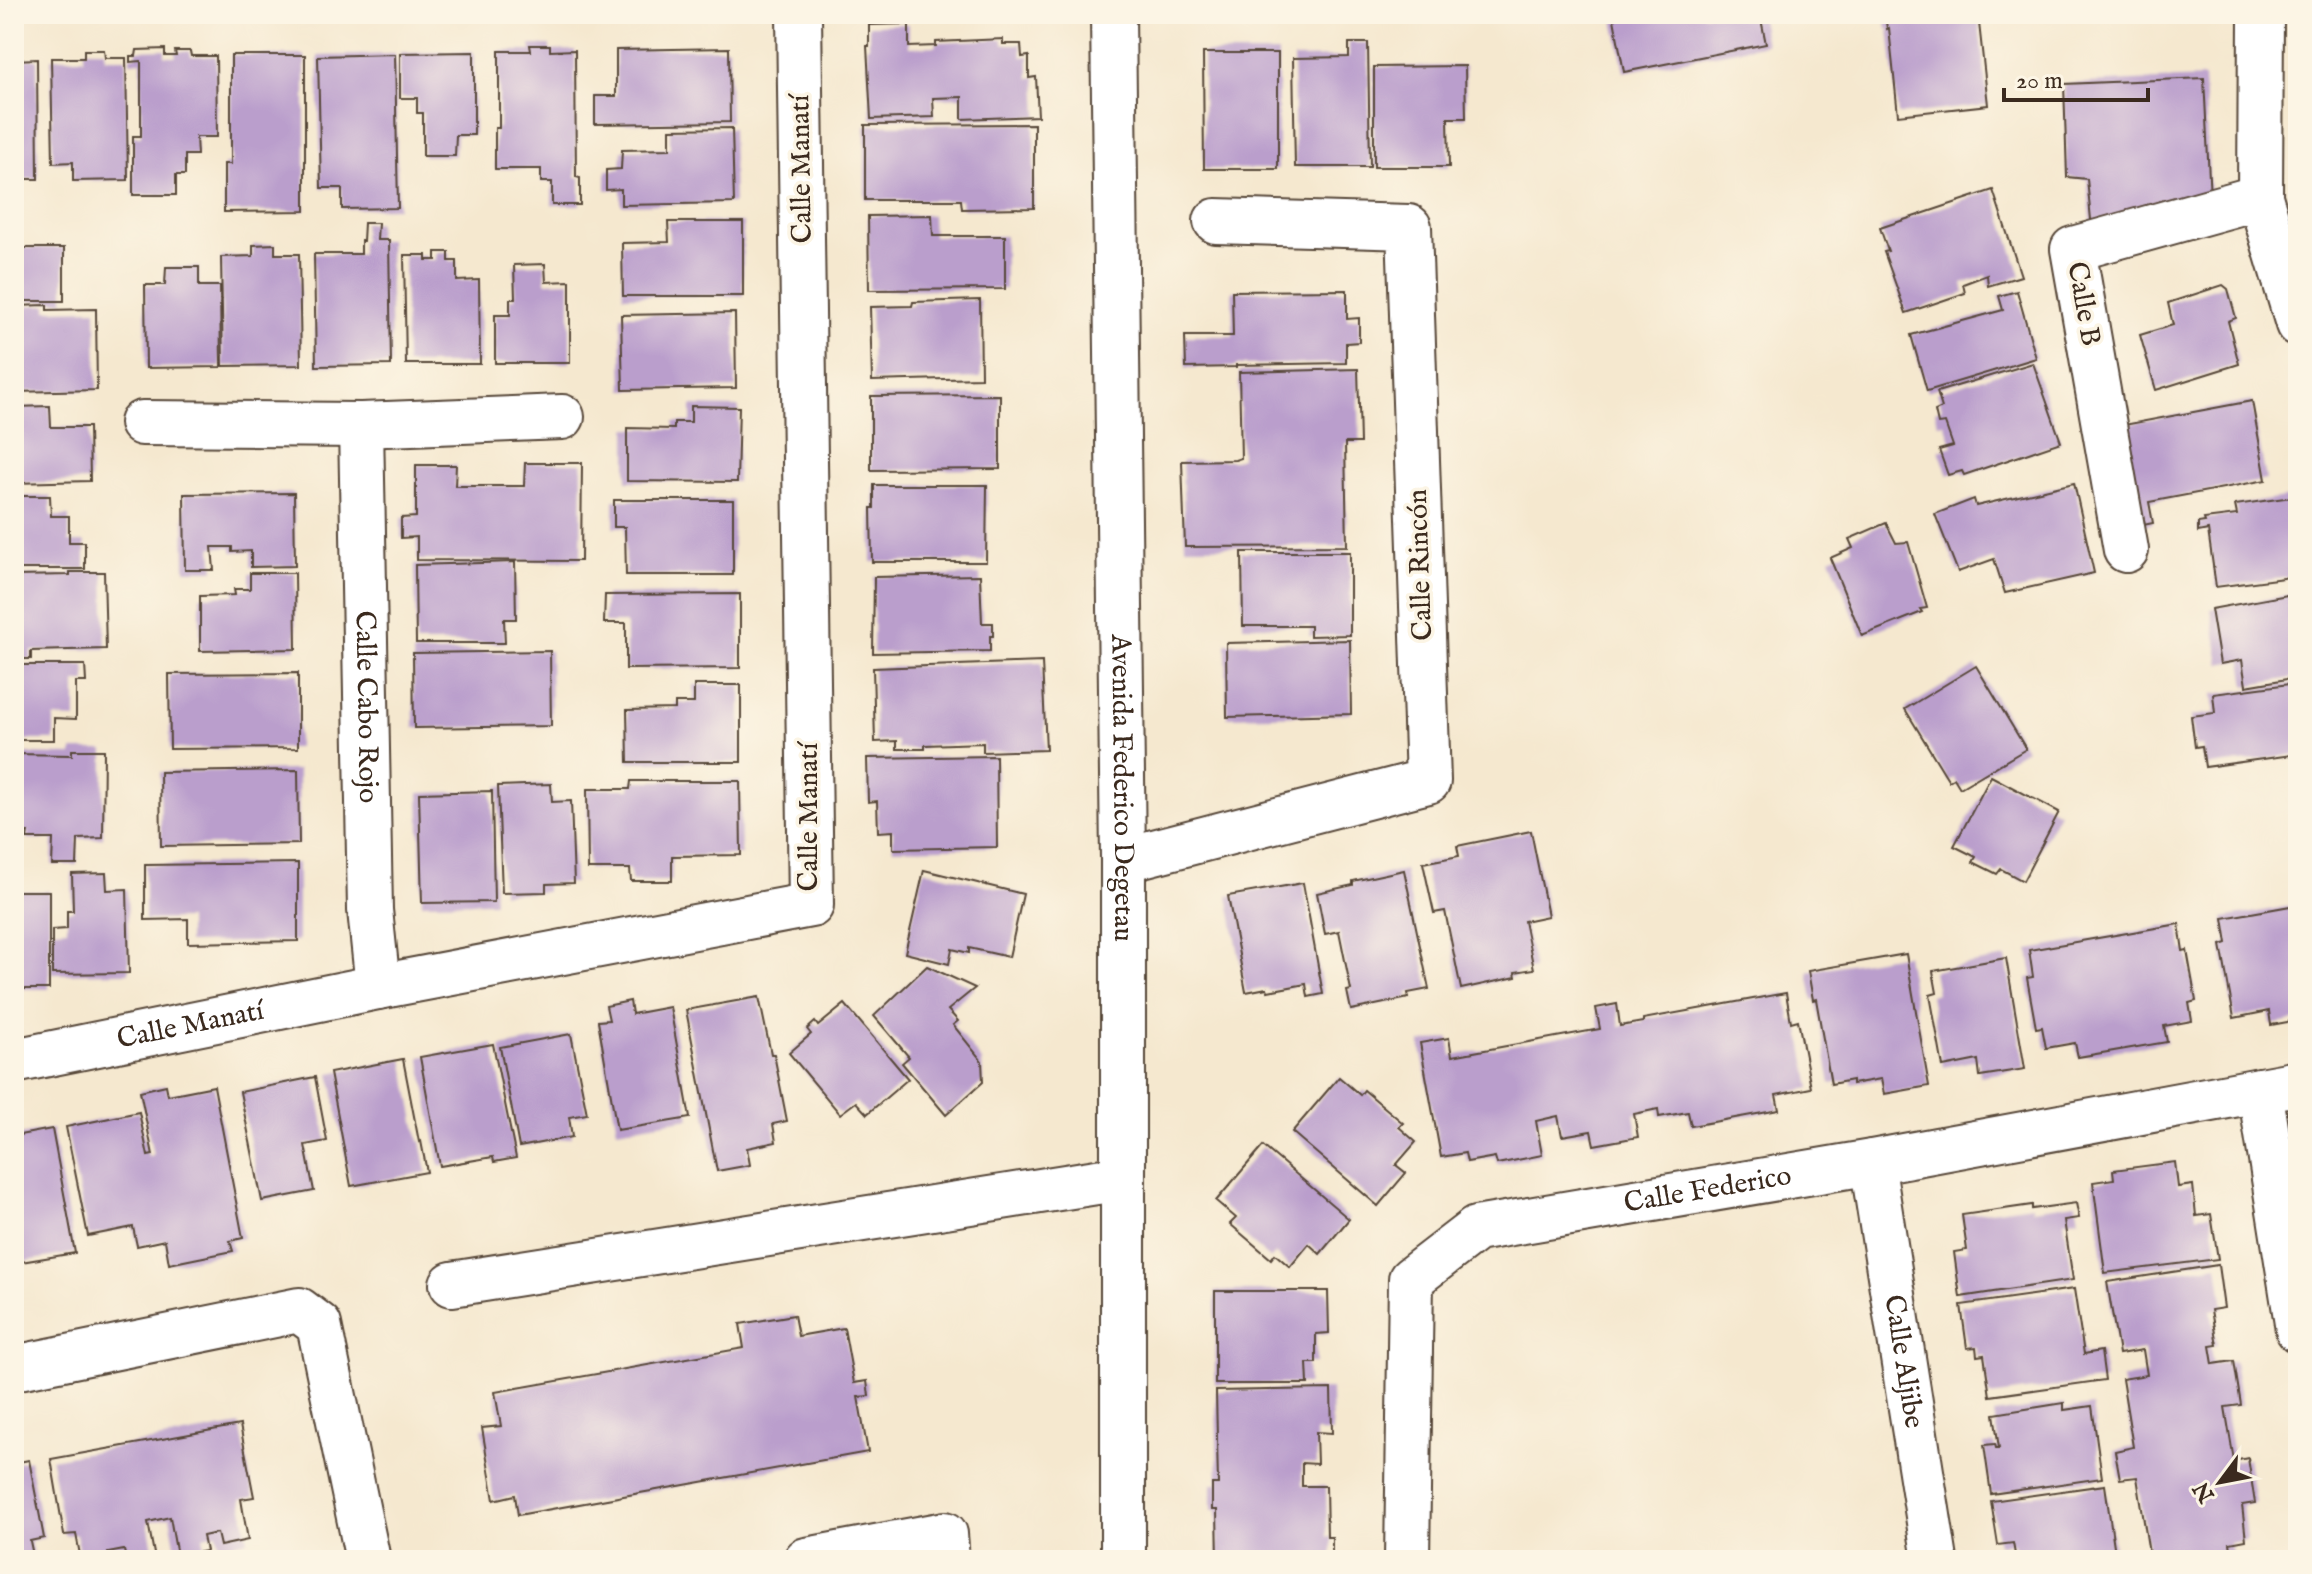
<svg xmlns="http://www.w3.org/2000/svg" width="2312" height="1574" font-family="'IM FELL English',serif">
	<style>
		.building { fill: #ba9ecc }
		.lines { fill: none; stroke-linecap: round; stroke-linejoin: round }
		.minor-casing { stroke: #574639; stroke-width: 48 }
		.minor { stroke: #fff; stroke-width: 44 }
		.labels { text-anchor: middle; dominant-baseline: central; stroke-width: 7; stroke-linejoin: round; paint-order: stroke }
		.street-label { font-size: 28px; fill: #3b2a1e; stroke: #fcf5e5 }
	</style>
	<rect width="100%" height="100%" fill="#fcf5e5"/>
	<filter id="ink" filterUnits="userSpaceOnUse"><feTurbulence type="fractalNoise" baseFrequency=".0125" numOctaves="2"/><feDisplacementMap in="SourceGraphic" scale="16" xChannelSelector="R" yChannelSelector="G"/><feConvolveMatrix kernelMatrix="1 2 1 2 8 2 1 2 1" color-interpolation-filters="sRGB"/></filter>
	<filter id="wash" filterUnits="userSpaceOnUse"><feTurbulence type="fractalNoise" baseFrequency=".006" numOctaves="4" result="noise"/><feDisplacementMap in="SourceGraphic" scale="32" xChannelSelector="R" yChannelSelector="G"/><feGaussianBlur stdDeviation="1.8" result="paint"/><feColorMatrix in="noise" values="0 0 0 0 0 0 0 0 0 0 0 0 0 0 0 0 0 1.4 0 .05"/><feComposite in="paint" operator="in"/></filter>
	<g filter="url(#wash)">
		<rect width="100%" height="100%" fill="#f5e8cf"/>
		<g id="blocks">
			<g class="building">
				<polygon points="1613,14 1760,14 1766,44 1624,72"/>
				<polygon points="1885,14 1978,14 1988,105 1898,115 1889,28 1887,29"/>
				<polygon points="909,24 909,47 936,46 936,42 1003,39 1003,44 1021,44 1022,57 1029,56 1029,78 1036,77 1038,116 962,119 962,97 933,98 934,117 871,119 867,46 869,46 869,25"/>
				<polygon points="1349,43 1368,43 1370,167 1295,167 1293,58 1349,57"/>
				<polygon points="530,45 550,45 550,51 575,50 576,177 580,178 580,205 552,205 552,182 541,182 541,169 495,169 495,128 499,128 499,51 531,51"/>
				<polygon points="729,48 730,122 595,124 595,96 616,96 616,50"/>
				<polygon points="165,49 165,56 176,56 175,51 190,51 191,56 216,56 217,137 196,137 197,155 185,155 185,175 176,175 176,195 133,195 133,136 141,136 141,61 130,62 130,56 136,56 137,50"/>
				<polygon points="84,50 104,50 105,58 126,58 128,180 73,181 73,162 53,163 51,58 84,58"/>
				<polygon points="474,52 474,135 456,135 455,156 423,156 423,113 417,113 417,98 400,98 400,53"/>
				<polygon points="1203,53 1278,53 1278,169 1204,169"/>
				<polygon points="395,54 398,208 342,209 342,188 321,188 318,56"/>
				<polygon points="231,55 305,55 305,211 224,212 224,164 231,164"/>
				<polygon points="37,59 38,179 14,179 14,60"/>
				<polygon points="1465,66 1466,118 1448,118 1449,167 1374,167 1374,67"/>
				<polygon points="2204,78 2210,199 2092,230 2087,179 2067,177 2064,84"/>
				<polygon points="1034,124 1034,208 962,209 961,200 865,200 865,125"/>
				<polygon points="732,128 734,203 621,205 621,189 606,190 606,170 621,169 622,150 670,149 670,129"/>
				<polygon points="1993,190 2021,276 1988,286 1987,275 1963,284 1965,293 1906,313 1884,252 1888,251 1880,228"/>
				<polygon points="932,215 933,236 1005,236 1005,289 869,290 868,216"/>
				<polygon points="668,222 743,222 743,296 623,296 622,243 669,242"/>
				<polygon points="364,223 378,223 377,240 389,240 391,365 316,366 314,254 361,254 361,241 363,241"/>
				<polygon points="275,244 275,254 299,254 301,365 223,366 221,257 253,256 253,245"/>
				<rect x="14" y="248" width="50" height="53"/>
				<polygon points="436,252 449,252 449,261 457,261 457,281 479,280 480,364 406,364 404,255 426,255 426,260 436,260"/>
				<polygon points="545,264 546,282 570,281 570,363 495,363 495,315 510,315 510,299 515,299 514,265"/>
				<polygon points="166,267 199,267 199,286 220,286 221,367 146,368 145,285 165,285"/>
				<polygon points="2223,285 2228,289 2236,318 2228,321 2239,364 2156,390 2140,335 2173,325 2168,303"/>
				<polygon points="1347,290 1347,319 1359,318 1359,342 1346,343 1346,363 1236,365 1236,367 1186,368 1185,336 1233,336 1232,291"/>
				<polygon points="2017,291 2036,358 1927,391 1911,335 2003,310 1999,296"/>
				<polygon points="980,300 981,378 872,381 870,307 912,306 913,302"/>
				<polygon points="47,305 47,310 96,309 97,390 14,392 14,306"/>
				<polygon points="735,313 736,388 623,390 621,315"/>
				<polygon points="2033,363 2061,442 1964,475 1962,471 1948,475 1939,450 1953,446 1945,423 1938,424 1935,411 1942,408 1937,392"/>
				<polygon points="1358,369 1360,443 1345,443 1347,546 1185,547 1182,461 1235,460 1241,458 1239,372"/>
				<polygon points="1000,395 1000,469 871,470 871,396"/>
				<polygon points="2252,401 2266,480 2149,502 2153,523 2129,528 2124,425"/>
				<polygon points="50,406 51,427 89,427 90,481 14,483 14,407"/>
				<polygon points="691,406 739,407 737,482 627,481 627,428 674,429 674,422 691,422"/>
				<polygon points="525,463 582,463 581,561 417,560 417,537 401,538 401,518 416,517 416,465 456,465 455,486 524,486"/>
				<polygon points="2074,483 2094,573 2005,593 1994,559 1958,572 1935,514 1974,499 1976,506"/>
				<polygon points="874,485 987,485 986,562 872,562 871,508 874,508"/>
				<polygon points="294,493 295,566 251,567 251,551 232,552 232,547 212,547 214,570 185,570 184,494"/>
				<polygon points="14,496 50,496 51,516 69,516 69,542 85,542 85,569 14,569"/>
				<polygon points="2298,496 2298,576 2216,587 2208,530 2198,532 2198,523 2205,522 2204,519 2237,515 2235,505"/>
				<polygon points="614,500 733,500 733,575 626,575 625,527 614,527"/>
				<polygon points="1886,523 1896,543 1908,542 1927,608 1920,609 1922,612 1862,636 1830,558 1853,548 1849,539"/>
				<polygon points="1242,552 1350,552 1350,635 1310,636 1310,626 1243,626"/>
				<polygon points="515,562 516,619 504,619 505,643 416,643 415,565"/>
				<polygon points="70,572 104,572 106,649 31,651 31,659 18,659 18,651 14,651 14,576 70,575"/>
				<polygon points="250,573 295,573 296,649 200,651 200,596 235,595 234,589 250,589"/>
				<polygon points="980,575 982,623 993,623 993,636 990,636 990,651 873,653 874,577"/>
				<polygon points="2298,593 2298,677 2246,686 2242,660 2220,664 2211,609"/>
				<polygon points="740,594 740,668 626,669 626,623 604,623 605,595"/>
				<polygon points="1350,640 1351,714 1227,717 1226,643"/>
				<polygon points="550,651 551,726 414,728 413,653"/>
				<polygon points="1042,662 1046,750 983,752 983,743 925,745 925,749 897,749 897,741 875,742 873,668"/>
				<polygon points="14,665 85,665 86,682 76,682 76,719 54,718 54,740 14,740"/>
				<polygon points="1976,666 2026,749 1960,788 1954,778 1949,781 1905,709"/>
				<polygon points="298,673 298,748 170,749 169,674"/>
				<polygon points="2297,683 2298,754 2205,767 2202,746 2195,747 2191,716 2215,713 2213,694"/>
				<polygon points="694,685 741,685 741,762 628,762 627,710 675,709 675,703 694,703"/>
				<polygon points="72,750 104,750 103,838 78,839 77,865 52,865 53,839 27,839 28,832 14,832 14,754 72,755"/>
				<polygon points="996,756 997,847 893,849 893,831 878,832 877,801 868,802 867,758"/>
				<polygon points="298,770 299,844 161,846 160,772"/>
				<polygon points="1991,776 2059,812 2023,881 2001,869 1997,874 1973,862 1976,857 1954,846"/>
				<polygon points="631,781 740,781 741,855 672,856 672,881 631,881 630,869 588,869 587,789 630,789"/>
				<polygon points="551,784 552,802 571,801 574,883 546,884 546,892 502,893 498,786"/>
				<polygon points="492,791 494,902 422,903 419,793"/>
				<polygon points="1531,831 1548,916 1524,921 1534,969 1515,972 1516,977 1461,989 1445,911 1434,913 1423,863 1459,856 1457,846"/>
				<polygon points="298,863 298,941 188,943 188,919 145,920 145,865"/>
				<polygon points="924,870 1023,894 1009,957 969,948 969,953 952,949 949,964 905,953"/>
				<polygon points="1404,870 1429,989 1408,993 1409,998 1351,1010 1347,991 1351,990 1339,931 1325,934 1317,893 1353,885 1353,881"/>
				<polygon points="106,873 107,890 127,889 129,973 52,974 52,930 67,929 67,911 73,911 72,874"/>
				<polygon points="1303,883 1323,994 1308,997 1306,984 1268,991 1267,988 1246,992 1228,896"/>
				<rect x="14" y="891" width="35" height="98"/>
				<polygon points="2296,905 2298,917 2298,1020 2271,1025 2269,1011 2234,1018 2221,945 2227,943 2223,918"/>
				<polygon points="2179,924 2183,951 2187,950 2196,1001 2189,1003 2192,1021 2164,1026 2167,1042 2078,1057 2075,1043 2046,1048 2042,1027 2036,1028 2027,978 2033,977 2029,950"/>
				<polygon points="1906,954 1929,1086 1884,1094 1881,1079 1852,1084 1852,1080 1831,1084 1816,999 1813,1000 1808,971"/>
				<polygon points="2006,958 2025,1069 1980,1076 1978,1060 1943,1067 1930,995 1937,993 1933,971"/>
				<polygon points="927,966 975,988 948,1010 958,1021 953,1025 982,1061 983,1082 946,1115 902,1063 909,1057 874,1016"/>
				<polygon points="1786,993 1791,1022 1798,1020 1811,1088 1776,1095 1779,1110 1691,1126 1688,1112 1659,1117 1658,1109 1634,1114 1638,1137 1594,1145 1591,1131 1562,1136 1558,1116 1536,1121 1542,1155 1497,1164 1495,1157 1467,1162 1465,1153 1441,1157 1420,1043 1449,1038 1452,1056 1600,1029 1596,1008 1617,1004 1620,1026 1643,1022 1643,1019"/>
				<polygon points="759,997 771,1054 774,1054 787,1121 773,1124 776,1142 747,1148 750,1165 717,1171 686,1010"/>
				<polygon points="630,1001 632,1014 670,1007 690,1118 617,1130 598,1021 609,1020 606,1006"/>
				<polygon points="845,1004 908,1079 867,1114 856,1102 840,1114 789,1053 811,1034 807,1029 815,1022 818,1026"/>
				<polygon points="571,1034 587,1114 569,1117 572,1137 519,1147 500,1047"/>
				<polygon points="493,1044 516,1158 494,1162 493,1157 440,1166 420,1057"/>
				<polygon points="403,1059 419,1142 421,1141 427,1172 351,1186 330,1073"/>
				<polygon points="315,1077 327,1141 305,1145 314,1191 262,1201 240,1092"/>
				<polygon points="1339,1077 1360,1095 1364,1090 1403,1123 1399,1127 1416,1142 1396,1165 1406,1173 1378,1206 1292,1132"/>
				<polygon points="166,1085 168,1095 214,1086 243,1238 230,1241 233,1251 169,1264 165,1240 137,1246 133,1227 88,1236 66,1127 139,1112 148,1156 153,1155 140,1091"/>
				<polygon points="52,1129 75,1253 21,1262 17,1241 14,1242 14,1136"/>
				<polygon points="1263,1146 1349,1219 1320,1254 1309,1244 1290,1267 1275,1254 1271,1259 1230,1224 1236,1218 1216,1201"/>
				<polygon points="2175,1162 2178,1187 2193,1185 2196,1216 2211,1214 2218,1259 2105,1273 2093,1182 2114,1179 2113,1170"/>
				<polygon points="2076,1203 2079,1218 2064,1220 2073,1280 1960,1297 1954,1252 1967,1250 1962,1215 2032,1205 2032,1209"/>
				<polygon points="2218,1265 2224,1308 2211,1310 2217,1345 2210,1346 2213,1364 2234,1361 2241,1405 2225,1407 2234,1461 2248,1458 2255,1503 2242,1505 2246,1540 2230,1543 2232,1554 2195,1560 2150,1560 2137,1477 2120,1479 2115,1451 2133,1447 2122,1379 2147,1375 2143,1350 2119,1354 2107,1282"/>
				<polygon points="2074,1289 2084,1354 2101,1351 2105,1380 1990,1396 1984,1355 1977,1356 1976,1347 1967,1348 1961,1305"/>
				<polygon points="1215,1291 1328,1291 1329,1333 1316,1334 1316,1363 1307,1363 1308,1384 1215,1384"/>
				<polygon points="794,1315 798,1336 844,1328 854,1383 867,1381 869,1396 858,1397 868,1452 518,1515 515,1495 494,1500 482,1428 501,1426 495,1392 744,1348 740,1324"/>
				<polygon points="1331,1389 1332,1433 1316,1432 1317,1464 1302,1463 1302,1486 1326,1486 1327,1537 1332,1537 1332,1560 1218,1560 1217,1510 1212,1510 1212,1484 1218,1484 1216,1391"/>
				<polygon points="2064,1403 2064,1410 2092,1406 2102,1478 1991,1494 1984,1445 1995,1444 1996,1448 1999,1448 1994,1414"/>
				<polygon points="240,1425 254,1497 241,1499 248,1540 220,1546 217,1533 203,1536 206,1551 177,1556 170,1517 148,1522 155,1559 126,1560 124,1550 108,1553 109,1560 81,1560 76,1534 64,1535 51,1459"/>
				<polygon points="29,1460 44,1538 30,1541 34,1560 14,1560 14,1463"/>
				<polygon points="2105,1485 2116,1560 2016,1560 2013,1543 1998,1545 1991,1501"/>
			</g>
		</g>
	</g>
	<g filter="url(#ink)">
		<use href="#blocks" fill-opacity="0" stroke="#574639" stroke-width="2"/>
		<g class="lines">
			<g class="minor-casing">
				<g id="minor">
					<path id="s1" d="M1113 14 1123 860V1560"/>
					<polyline points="2261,14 2260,197 2298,324"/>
					<polyline points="142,423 361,425 562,417"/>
					<path id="s2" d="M361 425 370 910 378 987"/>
					<polyline points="2126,550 2073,249 2260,197"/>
					<polyline points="1123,860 1428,781 1409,227 1216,221"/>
					<path id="s3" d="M14 1061 378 987 811 905 799 14"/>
					<polyline points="2260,1090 2298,1330"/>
					<path id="s4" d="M1872 1162 1935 1560"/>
					<polyline points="452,1284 1122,1178"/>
					<polyline points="14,1368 299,1310 319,1325 368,1560"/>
					<polyline points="806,1560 945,1534 947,1560"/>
					<path id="s5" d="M1407 1560 1411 1279 1476 1229 1872 1162 2298 1083"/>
				</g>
			</g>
			<use href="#minor" class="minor"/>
		</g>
	</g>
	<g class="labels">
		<g class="street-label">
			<text transform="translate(802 169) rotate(-91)">Calle Manatí</text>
			<text transform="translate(2083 304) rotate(80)">Calle B</text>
			<text transform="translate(1421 565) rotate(-92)">Calle Rincón</text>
			<text stroke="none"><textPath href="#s2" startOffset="282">Calle Cabo Rojo</textPath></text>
			<text stroke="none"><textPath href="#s1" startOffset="774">Avenida Federico Degetau</textPath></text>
			<text transform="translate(809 817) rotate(-90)">Calle Manatí</text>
			<text stroke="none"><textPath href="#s3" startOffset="180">Calle Manatí</textPath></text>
			<text stroke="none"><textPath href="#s5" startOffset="598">Calle Federico</textPath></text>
			<text stroke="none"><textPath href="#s4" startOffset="202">Calle Aljibe</textPath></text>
		</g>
	</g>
	<rect width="2312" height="1574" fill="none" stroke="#fcf5e5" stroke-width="48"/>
	<g transform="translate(2220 1482) rotate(238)" stroke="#fcf5e5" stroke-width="6" paint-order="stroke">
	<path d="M0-6L14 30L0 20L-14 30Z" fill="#3b2a1e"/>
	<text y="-12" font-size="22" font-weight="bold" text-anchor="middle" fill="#3b2a1e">N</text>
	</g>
	<path d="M2004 88v12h144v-12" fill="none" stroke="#3b2a1e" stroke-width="4"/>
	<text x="2016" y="88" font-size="24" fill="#3b2a1e" stroke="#fcf5e5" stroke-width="6" paint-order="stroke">20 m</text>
</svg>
